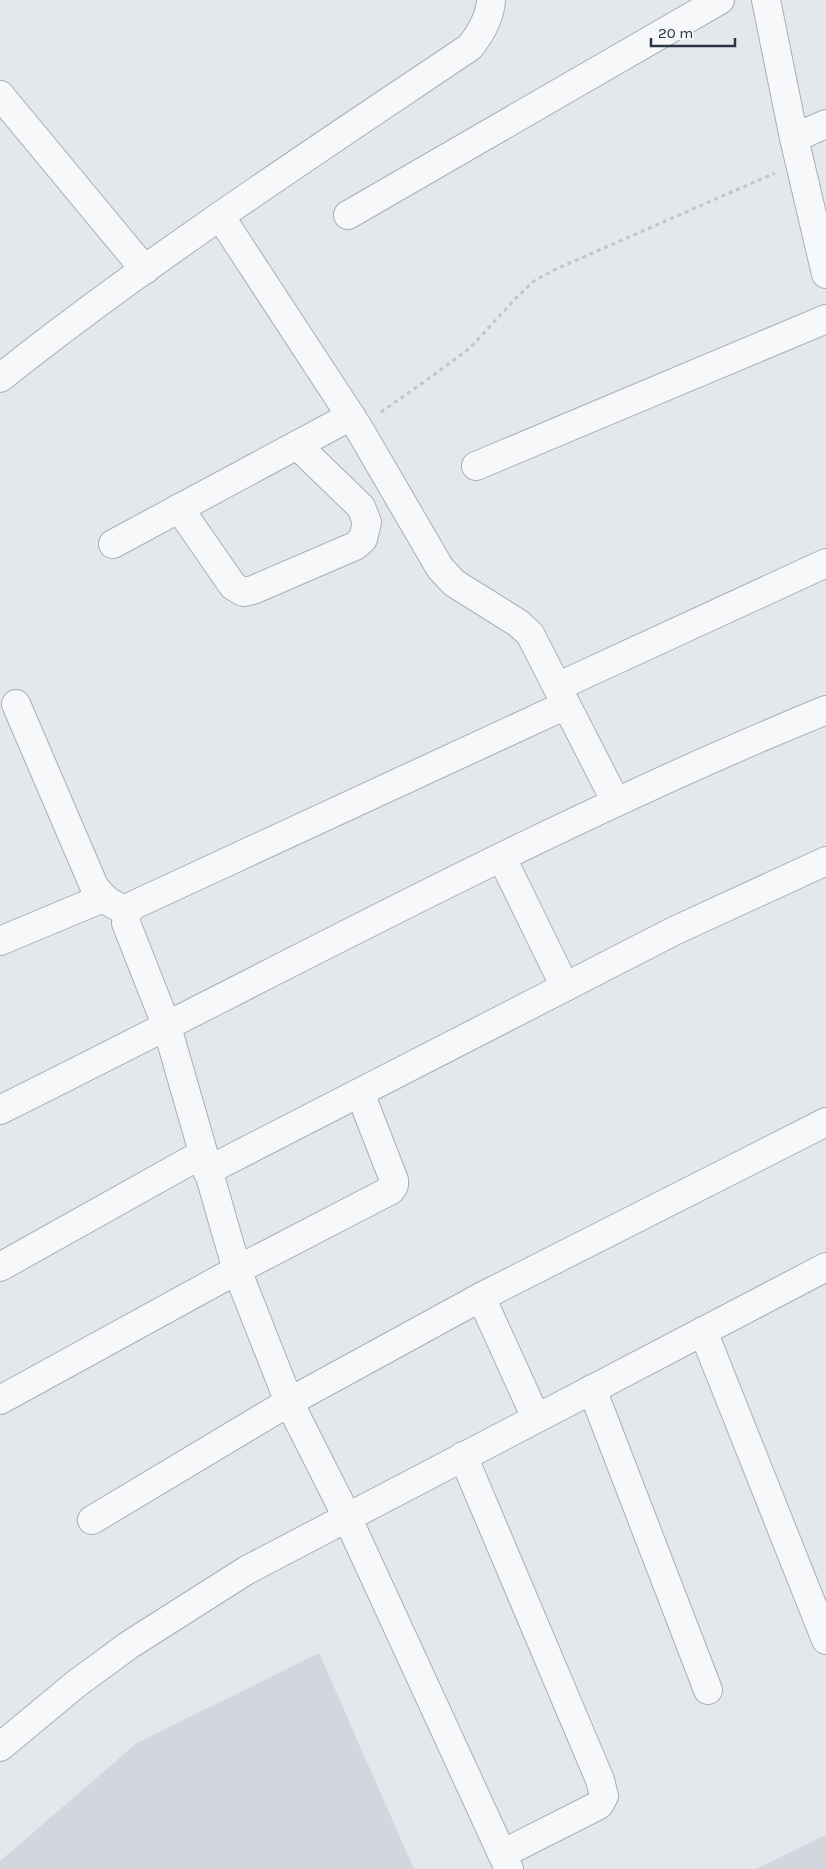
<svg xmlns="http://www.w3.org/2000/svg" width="826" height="1869" font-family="Karla,sans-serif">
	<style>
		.built { fill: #d2d6de }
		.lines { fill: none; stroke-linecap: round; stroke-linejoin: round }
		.minor-casing { stroke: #a9aeb7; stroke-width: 30 }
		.path { stroke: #c2c5cb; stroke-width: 3; stroke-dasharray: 4 4; stroke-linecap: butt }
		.minor { stroke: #f7f8fa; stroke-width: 28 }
	</style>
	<rect width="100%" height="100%" fill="#e4e7ec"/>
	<g class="built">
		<polygon points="319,1653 414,1869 0,1869 0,1861 137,1743"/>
		<polygon points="826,1834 826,1869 756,1869 826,1835"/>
	</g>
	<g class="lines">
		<g class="minor-casing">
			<g id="minor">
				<polyline points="766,0 794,138 826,274"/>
				<polyline points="0,95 145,270"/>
				<polyline points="794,138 826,124"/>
				<polyline points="348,215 720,0"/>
				<polyline points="220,216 358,427 440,568 454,583 518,623 530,634 616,802"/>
				<path d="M0 378C150 259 311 154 470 47 481 33 490 18 491 0"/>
				<polyline points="476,466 826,319"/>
				<polyline points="179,508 233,586 243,592 253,590 355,546 363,539 367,522 361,507 297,445"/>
				<polyline points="113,544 351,416"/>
				<polyline points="557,687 826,563"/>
				<path d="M16 704 94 886C104 900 111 904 127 911"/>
				<polyline points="502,858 565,987"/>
				<polyline points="0,941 103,898"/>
				<path d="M0 1110C274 974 543 826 826 710"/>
				<polyline points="207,1171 674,931 826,861"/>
				<polyline points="0,1267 202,1154"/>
				<polyline points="481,1297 536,1418"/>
				<polyline points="703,1331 826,1640"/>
				<polyline points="592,1389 708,1690"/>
				<polyline points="0,1400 237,1270 391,1190 394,1185 394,1180 360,1093"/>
				<polyline points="463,1456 600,1780 604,1796 599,1805 502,1854"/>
				<polyline points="92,1520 289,1402 481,1297 826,1122"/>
				<polyline points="0,1747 76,1684 129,1645 247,1570 826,1267"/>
				<polyline points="509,1869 347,1517 289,1402 237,1270 167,1027 126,923 127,911 134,905 566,705"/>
			</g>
		</g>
		<polyline class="path" points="381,412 431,377 470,348 516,298 534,281 556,269 775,173"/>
		<use href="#minor" class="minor"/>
	</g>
	<path d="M651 38v8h84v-8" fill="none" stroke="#2b3445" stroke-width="2.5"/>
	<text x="658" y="38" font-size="15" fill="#2b3445" stroke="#f4f6f9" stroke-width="4" paint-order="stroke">20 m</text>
</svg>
